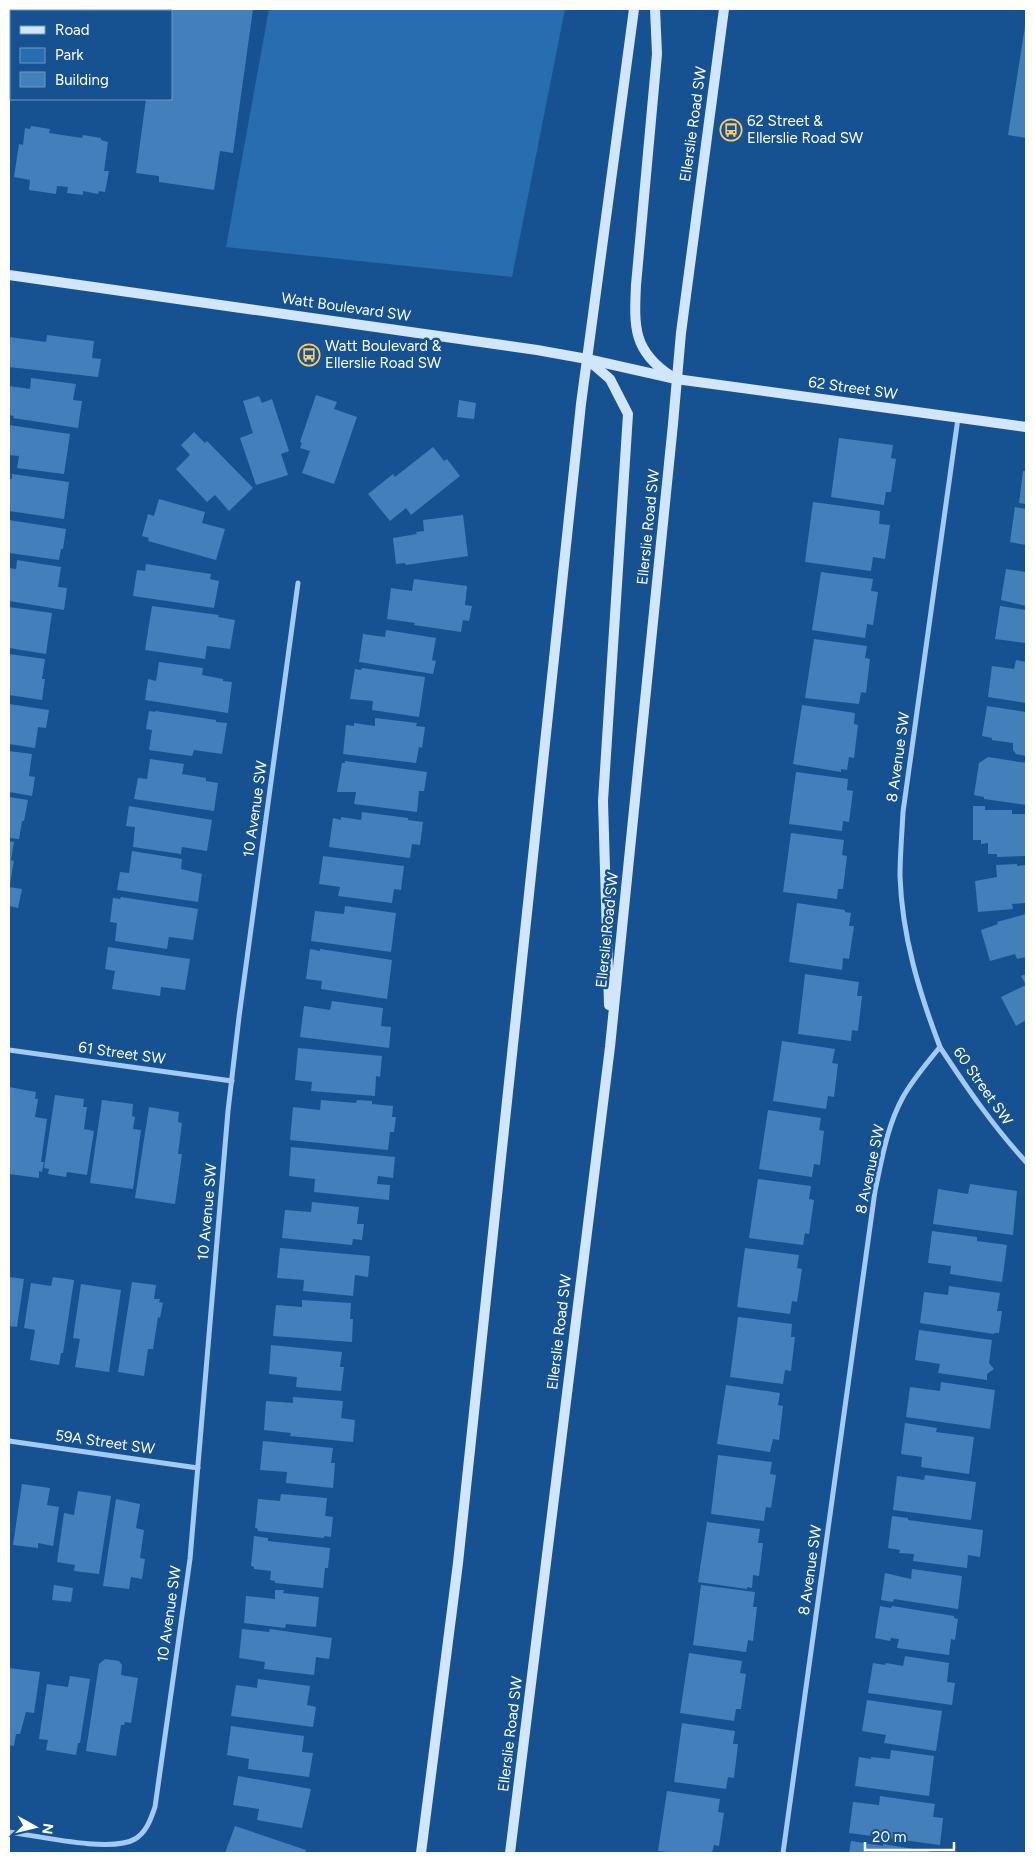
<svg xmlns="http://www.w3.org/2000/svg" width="1035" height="1862" font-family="Figtree,sans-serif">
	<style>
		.green { fill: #286daf }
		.building { fill: #437fba }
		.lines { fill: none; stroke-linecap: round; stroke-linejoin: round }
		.lane { stroke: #a3caf0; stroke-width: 4 }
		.street { stroke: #a3caf0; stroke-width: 5 }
		.secondary { stroke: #d2e6fb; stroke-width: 10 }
		.labels { text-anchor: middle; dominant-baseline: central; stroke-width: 5; stroke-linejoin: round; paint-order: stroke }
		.poi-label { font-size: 15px; fill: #fff; stroke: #165291; text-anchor: start }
		.street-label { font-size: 15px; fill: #fff; stroke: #165291 }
	</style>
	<rect width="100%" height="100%" fill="#165291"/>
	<polygon class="green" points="269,9 565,9 512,277 226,247"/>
	<g class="building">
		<polygon points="159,9 253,9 233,153 220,151 214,190 159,182 159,176 136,173 146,99 171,99 171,11 159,11"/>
		<polygon points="1025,26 1026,26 1026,138 1008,135"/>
		<polygon points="31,126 50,129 49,133 82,138 83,135 101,138 101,140 108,142 104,171 109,171 105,192 99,191 98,194 83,191 83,195 67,193 68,187 57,186 56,194 29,190 30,180 14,177 19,144 23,145 25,128 30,129"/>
		<polygon points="47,335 94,341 92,358 101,359 98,377 9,367 9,337 46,342"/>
		<polygon points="31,378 76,384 73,400 82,401 78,428 13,418 14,416 9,415 9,386 30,389"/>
		<polygon points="316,395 337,402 334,409 357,417 334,484 302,473 310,451 300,448 302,443 300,442"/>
		<polygon points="259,396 262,403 272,399 289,451 281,454 288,475 256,485 240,438 253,433 243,401"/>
		<polygon points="459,400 476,403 474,419 457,417"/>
		<polygon points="9,425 70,434 64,474 17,468 19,456 9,455"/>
		<polygon points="194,432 205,443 207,441 253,488 229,511 215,495 207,502 176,469 190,455 181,445"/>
		<polygon points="839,438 893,445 891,458 896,459 891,492 886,492 884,505 831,497"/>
		<polygon points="433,447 444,461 447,459 460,476 411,515 406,508 390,521 368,494 393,474 395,477"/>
		<polygon points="1023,471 1026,471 1026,504 1019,503"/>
		<polygon points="12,474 69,482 64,519 9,511 9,479 12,479"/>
		<polygon points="159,499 205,512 202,523 225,529 216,560 148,541 149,538 142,536 148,514 154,516"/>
		<polygon points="813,502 880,511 879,524 890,525 885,559 873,557 871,571 805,562"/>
		<polygon points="1015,507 1026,509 1026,545 1010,542"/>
		<polygon points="463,515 468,556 406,565 405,563 396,564 393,538 417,534 416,532 424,531 423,520"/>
		<polygon points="9,520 66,529 63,549 61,549 59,560 9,553"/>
		<polygon points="17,560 61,567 58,587 67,588 64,610 9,601 9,568 16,569"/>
		<polygon points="146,564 211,574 210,579 219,581 214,608 133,596 137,570 145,571"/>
		<polygon points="1006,569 1026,572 1026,606 1001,600"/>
		<polygon points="821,572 873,579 871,591 878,592 873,625 867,624 865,638 812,630"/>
		<polygon points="414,579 467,586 465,605 472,606 469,621 463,620 461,632 414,625 415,623 387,619 391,588 412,591"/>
		<polygon points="152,606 219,615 218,617 235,620 230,649 207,646 205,659 145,650"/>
		<polygon points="1000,606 1026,610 1026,643 995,639"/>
		<polygon points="9,607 52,613 46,654 9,648"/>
		<polygon points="386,630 436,638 432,660 436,661 433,674 359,662 363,634 385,637"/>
		<polygon points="814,639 867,646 865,658 870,659 866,693 861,692 859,704 805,698"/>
		<polygon points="9,654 45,659 42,679 45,679 42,700 9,695"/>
		<polygon points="1016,660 1026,662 1026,703 988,697 992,666 1014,669"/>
		<polygon points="159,662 203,668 202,675 223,679 223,681 232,682 228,713 145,700 148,679 156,681"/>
		<polygon points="362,668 425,677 419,717 372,710 373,701 350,699 355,669 361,670"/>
		<polygon points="9,704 49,710 46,728 38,727 35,748 9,744"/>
		<polygon points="802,705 855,713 854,724 858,725 854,758 849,757 847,770 841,769 841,772 793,764"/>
		<polygon points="987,706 1026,712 1026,756 1016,754 1013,750 1013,743 992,740 992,738 982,736"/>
		<polygon points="149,711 155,712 155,711 216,720 216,722 227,723 222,754 194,750 192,756 149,750 152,730 146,729"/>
		<polygon points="375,718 417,723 416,726 425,727 422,748 419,747 416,763 343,754 346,725 354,726 354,723 375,726"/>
		<polygon points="9,751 32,754 29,776 35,777 32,796 9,792"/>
		<polygon points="988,757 1026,763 1026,805 984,799 984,797 974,795 979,763"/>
		<polygon points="150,759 184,764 182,774 206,778 206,781 218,783 214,811 134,799 138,778 147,779"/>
		<polygon points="345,761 427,772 424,791 419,791 417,812 354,804 356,792 337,792 342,763 345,763"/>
		<polygon points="796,772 848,779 847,790 853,791 849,822 843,821 842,831 789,824"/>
		<polygon points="9,797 28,800 24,821 22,821 19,839 9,838"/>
		<polygon points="129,806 212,820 207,851 182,847 181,854 133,847 135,827 126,826"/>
		<polygon points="973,806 985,806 985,810 1012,810 1012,814 1026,814 1026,856 997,857 997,854 988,854 988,843 981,844 981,840 973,840"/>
		<polygon points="362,812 408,818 408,820 423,822 420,845 412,844 410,858 329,847 333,818 341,820 341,817 361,820"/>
		<polygon points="791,833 844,840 842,855 847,856 843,889 838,889 837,899 783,892"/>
		<polygon points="9,841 14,842 11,860 14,861 10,884 9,883"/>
		<polygon points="132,851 182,859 181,869 202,874 198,902 117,890 120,872 129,873"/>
		<polygon points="323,856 404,866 401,890 394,889 392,903 338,896 340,887 319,884"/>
		<polygon points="1017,864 1017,866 1026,865 1026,903 1012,904 1013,909 978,912 975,881 997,877 996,865"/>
		<polygon points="9,887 22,889 18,908 9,906"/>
		<polygon points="121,897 198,909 193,940 169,937 167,949 115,941 117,923 110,922 113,898 120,899"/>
		<polygon points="797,903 845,910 845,912 851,913 849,926 854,926 849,959 843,958 842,970 789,962"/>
		<polygon points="345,906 396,913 391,952 311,941 315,911 344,914"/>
		<polygon points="1026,914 1026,957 1017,959 1015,954 990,961 981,930 998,924 997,922"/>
		<polygon points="108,947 190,959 185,990 161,987 160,996 112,989 115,971 105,969"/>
		<polygon points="310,949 320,951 320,949 392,960 387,999 321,989 322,981 306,979"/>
		<polygon points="805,974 859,982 857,996 862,996 858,1031 852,1030 851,1041 798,1034"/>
		<polygon points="1026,974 1026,1020 1016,1026 1001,997 1026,985 1021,976"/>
		<polygon points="332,1001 383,1008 381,1026 391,1027 389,1048 300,1037 304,1006 330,1010"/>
		<polygon points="782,1041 835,1049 832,1063 838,1064 834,1097 828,1096 826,1109 773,1101"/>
		<polygon points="298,1048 382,1056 380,1077 376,1076 375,1096 311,1091 312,1082 295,1080"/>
		<polygon points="9,1087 36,1092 35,1099 38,1099 35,1117 47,1119 41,1162 44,1162 42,1172 39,1171 39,1178 9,1174"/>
		<polygon points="55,1095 84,1099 83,1107 87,1107 84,1129 94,1131 87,1175 67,1172 66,1177 48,1174 49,1169 44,1168"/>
		<polygon points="102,1100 133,1104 132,1116 135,1117 133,1129 141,1130 133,1189 90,1183"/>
		<polygon points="321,1100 356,1103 357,1100 372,1101 372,1104 393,1106 392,1117 396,1117 394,1132 390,1132 388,1150 290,1140 293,1107 320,1110"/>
		<polygon points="149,1107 179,1112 178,1122 182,1123 178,1154 182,1154 175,1204 135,1198"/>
		<polygon points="768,1110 821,1118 819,1130 824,1131 820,1165 814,1164 812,1177 759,1169"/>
		<polygon points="291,1147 395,1157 393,1178 378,1176 377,1184 390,1185 389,1200 314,1192 315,1179 289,1176"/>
		<polygon points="758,1179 811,1186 809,1199 814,1200 809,1234 805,1233 803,1245 749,1238"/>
		<polygon points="970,1184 1017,1191 1013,1235 933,1224 938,1189 968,1194"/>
		<polygon points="312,1202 359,1207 357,1224 364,1224 362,1240 353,1239 352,1245 282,1238 285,1210 311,1212"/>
		<polygon points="932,1231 977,1237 977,1241 1007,1245 1002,1282 950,1274 951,1266 928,1263"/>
		<polygon points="280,1248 370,1256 368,1277 355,1275 353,1296 303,1291 304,1280 277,1278"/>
		<polygon points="745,1248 799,1255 797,1268 802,1269 797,1302 792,1301 790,1314 737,1307"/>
		<polygon points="9,1277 24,1279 17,1327 9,1326"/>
		<polygon points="53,1277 74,1280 63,1353 61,1353 59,1365 30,1360 35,1330 24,1328 31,1283 51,1286"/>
		<polygon points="132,1282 156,1285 154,1299 160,1299 159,1302 163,1303 160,1318 158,1317 153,1349 148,1349 144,1376 118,1372"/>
		<polygon points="81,1284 121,1290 109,1372 75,1367 80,1339 73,1338"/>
		<polygon points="949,1286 1000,1293 997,1311 1002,1311 999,1333 994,1333 994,1334 920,1323 924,1292 948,1295"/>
		<polygon points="302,1300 351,1303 350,1319 353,1319 352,1342 273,1336 276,1305 302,1307"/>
		<polygon points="738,1317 792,1324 791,1337 795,1337 791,1371 785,1370 783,1384 730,1377"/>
		<polygon points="919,1330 992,1340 989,1363 994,1369 987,1374 987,1380 938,1373 940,1364 915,1360"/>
		<polygon points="271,1345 342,1352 340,1367 344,1367 341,1391 296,1387 297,1377 269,1374"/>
		<polygon points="941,1382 995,1390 990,1429 906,1417 910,1387 940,1391"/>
		<polygon points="726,1385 780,1393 778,1405 783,1406 779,1440 773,1439 770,1452 717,1444"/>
		<polygon points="293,1397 343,1401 341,1418 355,1420 353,1442 290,1436 291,1433 264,1430 266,1401 293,1403"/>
		<polygon points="905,1423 937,1428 936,1432 974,1437 969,1474 921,1467 922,1457 901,1454"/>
		<polygon points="263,1441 333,1448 331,1463 335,1463 333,1488 286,1483 287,1472 260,1470"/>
		<polygon points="718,1455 772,1462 770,1474 776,1475 771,1508 766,1507 764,1521 711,1514"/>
		<polygon points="925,1475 976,1482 971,1520 893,1510 897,1476 924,1480"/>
		<polygon points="22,1484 50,1488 47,1505 59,1507 53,1546 38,1543 38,1548 13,1545"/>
		<polygon points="78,1491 111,1496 99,1574 74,1571 75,1565 57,1562 64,1513 74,1515"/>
		<polygon points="281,1494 327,1498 325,1516 333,1517 331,1537 324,1536 324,1538 258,1531 257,1528 255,1528 258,1499 280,1501"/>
		<polygon points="116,1499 140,1504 136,1528 144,1530 140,1558 145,1559 142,1579 131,1577 129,1589 103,1586"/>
		<polygon points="892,1516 908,1518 908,1520 983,1530 980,1557 968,1555 967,1568 913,1561 914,1554 899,1553 900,1550 888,1548"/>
		<polygon points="707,1522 760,1529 758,1543 763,1543 759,1576 753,1575 752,1588 747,1587 747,1589 698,1582"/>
		<polygon points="254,1536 268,1538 268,1541 330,1548 328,1568 325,1568 323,1588 275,1583 275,1581 270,1580 271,1571 254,1569 254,1567 251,1566"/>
		<polygon points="912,1569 962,1576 958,1609 894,1599 893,1602 881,1600 885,1573 911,1579"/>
		<polygon points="54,1585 73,1588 71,1602 52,1600"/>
		<polygon points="701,1585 755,1592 753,1607 757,1607 753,1641 748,1640 746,1652 693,1645"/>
		<polygon points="275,1590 284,1590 283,1593 319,1597 316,1627 286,1624 285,1628 244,1623 246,1596 275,1599"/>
		<polygon points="880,1606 891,1608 892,1606 954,1616 954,1618 958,1619 955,1640 951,1639 949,1655 897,1648 899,1639 891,1638 890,1641 875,1638"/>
		<polygon points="242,1629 269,1632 270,1629 332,1638 329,1659 316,1657 314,1675 264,1669 265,1662 239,1658"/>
		<polygon points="689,1653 742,1661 740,1673 746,1674 741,1709 736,1709 734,1721 680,1713"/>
		<polygon points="905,1656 949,1663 947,1682 955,1683 952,1705 868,1693 873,1663 885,1665 886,1663 903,1666"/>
		<polygon points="105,1659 119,1661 122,1665 121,1675 138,1678 131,1723 125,1722 124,1725 121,1725 116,1756 86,1751 99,1664"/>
		<polygon points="9,1668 40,1672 34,1713 26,1712 20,1734 16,1734 14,1746 9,1745"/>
		<polygon points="70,1676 90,1679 80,1743 78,1743 76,1755 46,1750 48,1740 39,1739 47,1684 68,1687"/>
		<polygon points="258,1679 310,1686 307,1705 316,1707 313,1727 231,1716 236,1685 257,1688"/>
		<polygon points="867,1700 942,1711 936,1751 884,1743 886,1735 862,1731"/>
		<polygon points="682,1723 735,1731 733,1744 738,1744 734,1778 728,1777 726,1789 674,1782"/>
		<polygon points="231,1726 304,1736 302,1752 313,1753 309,1777 248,1769 249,1759 227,1755"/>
		<polygon points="891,1750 934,1756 929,1796 855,1786 859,1757 871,1759 871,1757 890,1759"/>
		<polygon points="238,1776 311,1789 302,1828 257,1820 259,1809 233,1805"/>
		<polygon points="667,1791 720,1799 718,1812 724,1813 719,1846 714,1845 712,1853 677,1853 658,1851"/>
		<polygon points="880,1796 935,1804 933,1817 943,1818 940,1845 849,1833 853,1802 879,1805"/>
		<polygon points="235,1826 306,1850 305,1853 225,1853"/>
		<polygon points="851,1841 883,1846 883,1844 932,1852 932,1853 849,1853"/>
	</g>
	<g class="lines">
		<g class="lane">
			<polyline points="66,11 67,9"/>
			<polyline points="9,88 11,85"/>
		</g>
		<g class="street">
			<path d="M940 1047C967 1088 993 1126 1026 1162"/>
			<polyline points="9,1050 232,1081"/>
			<polyline points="9,1441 198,1468"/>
			<path d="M9 1832C38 1836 112 1853 135 1839 147 1832 151 1818 155 1807L190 1559 228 1111 239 1017 298 583"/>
			<path d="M783 1853 875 1191C882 1159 887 1126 903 1097 913 1079 927 1063 940 1047 919 992 902 936 900 876 900 855 902 833 903 812L958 418"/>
		</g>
		<g class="secondary">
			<path d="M655 9 657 54 636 285C634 327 633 351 671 376"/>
			<polyline points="9,275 537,350 587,359 676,379 1026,427"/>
			<polyline points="588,360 610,379 628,414 603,801 609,1005"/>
			<polyline points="421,1853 458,1563 581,404 634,9"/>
			<polyline points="510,1853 610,1047 673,424 681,333 724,9"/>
		</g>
	</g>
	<defs>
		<g id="bus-ring" transform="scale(1.125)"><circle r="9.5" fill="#165291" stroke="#ffc963" stroke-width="1.5"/><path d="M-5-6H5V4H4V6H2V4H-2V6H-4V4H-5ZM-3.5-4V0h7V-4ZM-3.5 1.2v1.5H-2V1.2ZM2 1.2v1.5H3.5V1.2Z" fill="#ffc963"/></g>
	</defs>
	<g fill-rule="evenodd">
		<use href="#bus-ring" x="731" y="130"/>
		<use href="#bus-ring" x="309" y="355"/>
	</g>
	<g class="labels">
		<g class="poi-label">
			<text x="747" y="121">62 Street &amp;<tspan x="747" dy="17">Ellerslie Road SW</tspan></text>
			<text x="325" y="346">Watt Boulevard &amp;<tspan x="325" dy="17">Ellerslie Road SW</tspan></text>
		</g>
		<g class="street-label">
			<text transform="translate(693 124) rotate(-82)">Ellerslie Road SW</text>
			<text transform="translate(346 307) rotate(8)">Watt Boulevard SW</text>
			<text transform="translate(853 388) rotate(8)">62 Street SW</text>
			<text transform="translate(648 527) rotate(-84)">Ellerslie Road SW</text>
			<text transform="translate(898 757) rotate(-82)">8 Avenue SW</text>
			<text transform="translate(255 809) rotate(-82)">10 Avenue SW</text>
			<text transform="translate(607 930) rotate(-84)">Ellerslie Road SW</text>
			<text transform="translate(122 1053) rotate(8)">61 Street SW</text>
			<text transform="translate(983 1086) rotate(55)">60 Street SW</text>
			<text transform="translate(870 1169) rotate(-78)">8 Avenue SW</text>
			<text transform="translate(207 1212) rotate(-85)">10 Avenue SW</text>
			<text transform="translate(559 1332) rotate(-83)">Ellerslie Road SW</text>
			<text transform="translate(105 1442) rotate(8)">59A Street SW</text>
			<text transform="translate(810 1570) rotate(-82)">8 Avenue SW</text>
			<text transform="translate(169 1614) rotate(-82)">10 Avenue SW</text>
			<text transform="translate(510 1734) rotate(-83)">Ellerslie Road SW</text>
		</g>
	</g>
	<rect width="1035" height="1862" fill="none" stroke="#ffffff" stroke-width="20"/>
	<rect x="10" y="10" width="162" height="90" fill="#165291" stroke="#7397bd"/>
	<rect x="20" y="26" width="25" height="8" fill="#d2e6fb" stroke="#7397bd"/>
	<text x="55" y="35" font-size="15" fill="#ffffff">Road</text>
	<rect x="20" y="48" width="25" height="15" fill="#286daf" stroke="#7397bd"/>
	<text x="55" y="60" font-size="15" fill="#ffffff">Park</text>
	<rect x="20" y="72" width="25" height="15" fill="#437fba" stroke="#7397bd"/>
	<text x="55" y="85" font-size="15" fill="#ffffff">Building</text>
	<g transform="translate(35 1827) rotate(98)" stroke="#165291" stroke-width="4" paint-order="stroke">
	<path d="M0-4L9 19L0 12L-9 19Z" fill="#ffffff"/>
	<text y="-8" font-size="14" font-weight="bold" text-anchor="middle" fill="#ffffff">N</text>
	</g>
	<path d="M865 1842v8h89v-8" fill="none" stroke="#ffffff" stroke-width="2.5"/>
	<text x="872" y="1842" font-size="15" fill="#ffffff" stroke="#165291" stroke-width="4" paint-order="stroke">20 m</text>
</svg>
